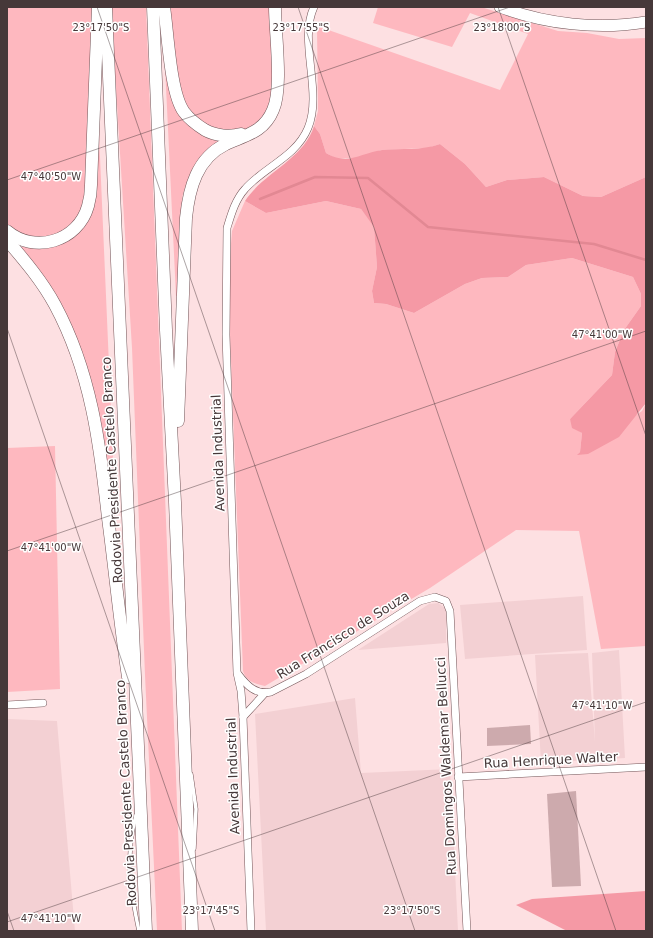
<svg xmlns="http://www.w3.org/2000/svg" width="653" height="938" font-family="'DejaVu Sans',sans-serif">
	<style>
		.built { fill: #f3d0d3 }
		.green { fill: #feb8bf }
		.forest { fill: #f599a5 }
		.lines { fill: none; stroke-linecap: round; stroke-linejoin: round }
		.stream { stroke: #e28893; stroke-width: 2.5 }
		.building { fill: #cdaaad }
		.lane-casing { stroke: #735558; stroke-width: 4.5 }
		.street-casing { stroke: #735558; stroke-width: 8 }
		.primary-casing { stroke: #735558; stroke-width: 12 }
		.highway-casing { stroke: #735558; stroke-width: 13 }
		.lane { stroke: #fff; stroke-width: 3.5 }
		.street { stroke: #fff; stroke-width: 7 }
		.primary { stroke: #fff; stroke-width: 11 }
		.highway { stroke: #fff; stroke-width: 12 }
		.ticks { fill: none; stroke: #463839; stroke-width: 1; stroke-opacity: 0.45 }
		.labels { text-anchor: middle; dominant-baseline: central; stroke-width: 3; stroke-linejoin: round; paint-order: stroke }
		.street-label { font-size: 13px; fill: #463839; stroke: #fff }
		.ticks-label { font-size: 10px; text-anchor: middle; fill: #463839; stroke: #fff; stroke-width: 3; stroke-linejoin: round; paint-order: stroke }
	</style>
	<rect width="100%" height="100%" fill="#fde0e2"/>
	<g class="built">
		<polygon points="583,596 587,650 465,659 460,605"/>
		<polygon points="438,603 446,609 446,643 358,650 429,604"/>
		<polygon points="619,650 625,758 541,763 535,655 588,653 595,742 592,653"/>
		<polygon points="355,698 361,773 450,769 458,931 266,931 255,714"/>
		<polygon points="7,719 57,721 75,931 7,931"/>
	</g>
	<g class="green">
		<polygon points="8,7 94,7 88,180 79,216 59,235 34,240 7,228"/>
		<polygon points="111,7 146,7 182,931 157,931 145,675 132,348"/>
		<polygon points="168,7 273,7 274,93 271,103 262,119 245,130 225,133 197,122 180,97"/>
		<polygon points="378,7 481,7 558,31 587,33 619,39 646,38 646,177 601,197 583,196 544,177 507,180 486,187 465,164 440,144 428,148 381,150 359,158 335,158 326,153 320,134 314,126 318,111 317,26 500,90 528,34 470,13 452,47 373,23"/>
		<path d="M165 66 174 104 223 140C203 159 189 170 182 198L180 295 176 296Z"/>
		<polygon points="99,134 117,550 87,373 22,252 22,247 24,245 76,234"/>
		<path d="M245 201 266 213 326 201 361 209 374 226 377 267 372 291 374 303 386 304 414 313 465 284 482 278 508 277 526 265 572 258 633 277 641 294V306L624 330 615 352 612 375 570 419 576 429 582 433 580 452 578 454 642 411 646 403V646L601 649 579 531 516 530 430 588 265 686C254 683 247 682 243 671L230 336V256L232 231Z"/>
		<polygon points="55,446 60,689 7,692 7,448"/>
	</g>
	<g class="forest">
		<path d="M314 126 320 134 326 153C349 166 360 153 382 150 402 148 421 151 440 144L465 164 486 187 507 180 544 177 583 196 601 197 646 177V403L619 437 588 454 577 455 580 452 582 433 572 428 570 419 612 375 615 352 624 330 641 306V294L633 277 572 258 526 265 508 277 482 278 465 284 414 313 386 304 374 303 372 291 377 267 374 227 361 209 326 201 266 213 245 201C263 173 304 159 314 126Z"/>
		<polygon points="646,891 646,931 567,931 516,905 532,899"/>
	</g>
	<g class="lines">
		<polyline class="stream" points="260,199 315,177 368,178 428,227 594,244 646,260"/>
	</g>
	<g class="building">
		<polygon points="530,725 531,744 487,746 487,728"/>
		<polygon points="576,791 581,886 552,887 547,794"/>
	</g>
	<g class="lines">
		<g class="lane-casing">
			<g id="lane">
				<polyline points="191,774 196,809 194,849"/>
				<path d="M136 815C125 857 130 889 139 931"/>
			</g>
		</g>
		<g class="street-casing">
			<g id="street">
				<path d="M238 674C247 686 256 695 271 692L306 674 420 601 435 597 446 601 450 611 467 931"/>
				<polyline points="7,705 43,703"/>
				<polyline points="243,717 265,693"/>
				<polyline points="458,777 646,767"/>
				<path d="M251 931 243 717 241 691 237 673 226 335 227 228C231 215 235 200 245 189 264 167 296 157 308 128 323 92 298 41 314 7"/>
			</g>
		</g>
		<g class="primary-casing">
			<path id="primary" d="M500 7C545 24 598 30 646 22"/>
		</g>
		<g class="highway-casing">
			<g id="highway">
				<polyline points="106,7 146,931"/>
				<polyline points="153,7 166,330 175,502 192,931"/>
				<path d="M164 7C168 33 170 93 184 112 190 120 197 125 205 130 216 136 230 137 241 134"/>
				<path d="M7 231C34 254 78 242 88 206 90 199 91 192 91 185L98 8"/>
				<path d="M7 240C25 261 42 281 55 305 91 372 100 444 108 518 115 571 120 624 128 677"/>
				<path d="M178 421 186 218C189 188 197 158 226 144 246 135 264 132 273 110 283 88 275 33 275 7"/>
			</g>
		</g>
		<use href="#lane" class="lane"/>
		<use href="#street" class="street"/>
		<use href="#primary" class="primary"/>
		<use href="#highway" class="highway"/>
	</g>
	<path class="ticks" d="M97 7 415 931M298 7 616 931M498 7 646 436M7 180 510 7M7 328 215 931M7 551 646 331M7 911 14 931M7 922 646 702"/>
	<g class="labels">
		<g class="street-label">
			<text transform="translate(218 453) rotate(-92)">Avenida Industrial</text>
			<text transform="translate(112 470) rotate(-93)">Rodovia Presidente Castelo Branco</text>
			<text transform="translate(343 635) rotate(-32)">Rua Francisco de Souza</text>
			<text transform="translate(551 760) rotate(-3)">Rua Henrique Walter</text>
			<text transform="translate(446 766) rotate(-93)">Rua Domingos Waldemar Bellucci</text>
			<text transform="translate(233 776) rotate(-92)">Avenida Industrial</text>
			<text transform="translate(126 793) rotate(-93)">Rodovia Presidente Castelo Branco</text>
		</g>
	</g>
	<g class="ticks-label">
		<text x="101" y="31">23°17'50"S</text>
		<text x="301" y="31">23°17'55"S</text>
		<text x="502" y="31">23°18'00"S</text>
		<text x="51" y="180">47°40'50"W</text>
		<text x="602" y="338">47°41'00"W</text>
		<text x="51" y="551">47°41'00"W</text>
		<text x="602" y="709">47°41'10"W</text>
		<text x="211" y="914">23°17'45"S</text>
		<text x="412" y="914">23°17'50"S</text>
		<text x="51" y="922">47°41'10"W</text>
	</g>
	<rect width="653" height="938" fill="none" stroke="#463839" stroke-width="16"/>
</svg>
